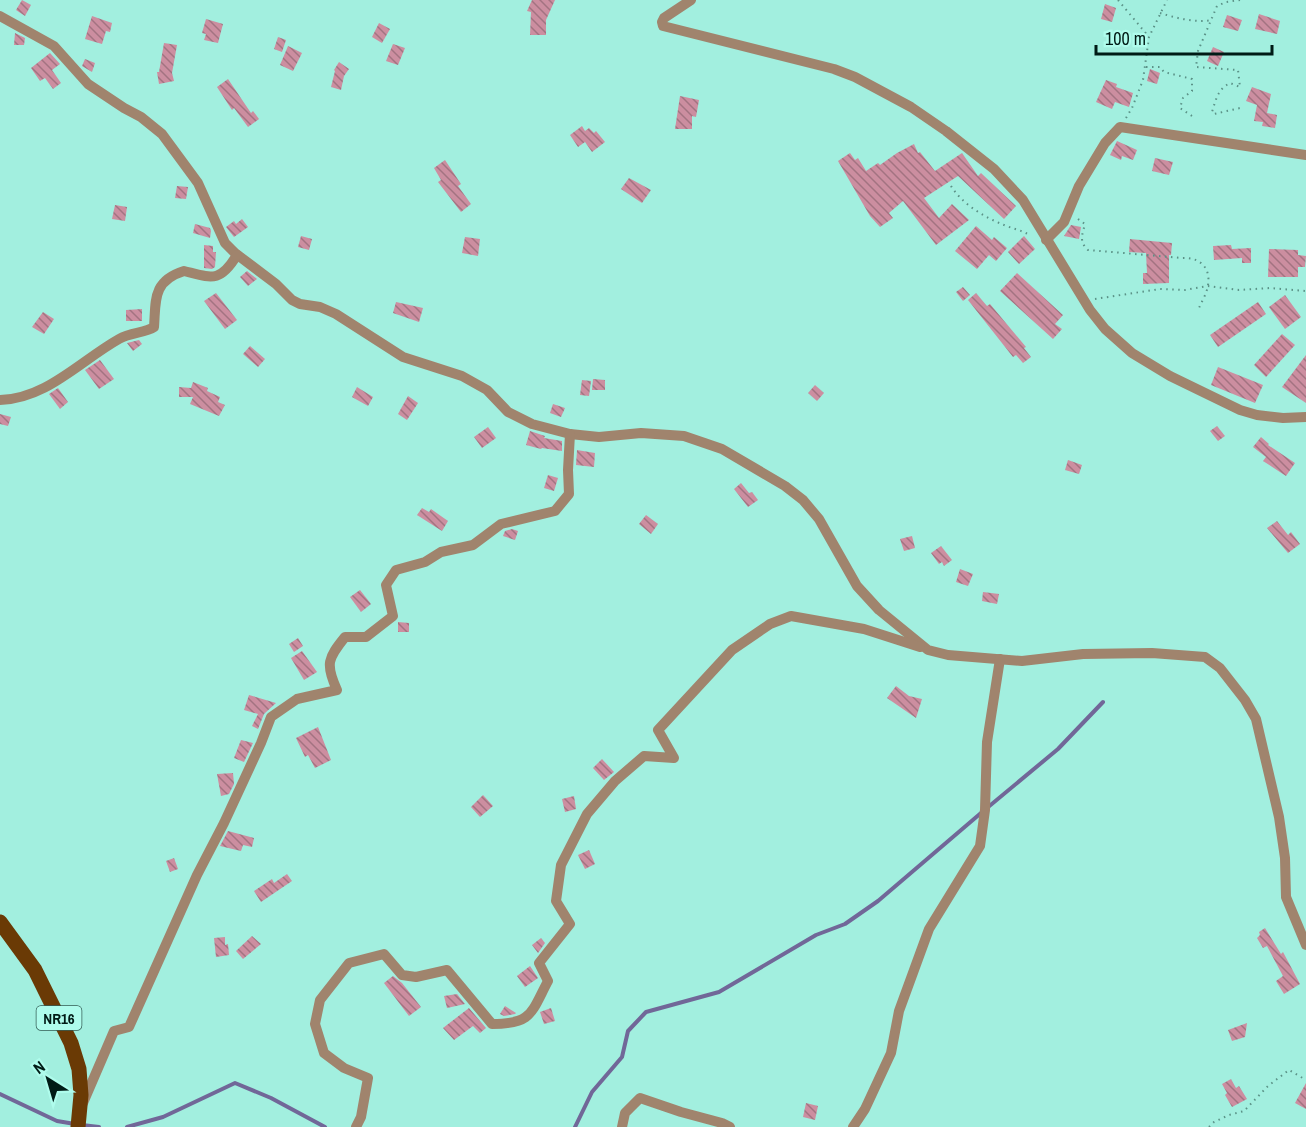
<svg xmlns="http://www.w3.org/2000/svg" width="1306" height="1127" font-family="'Archivo Narrow',sans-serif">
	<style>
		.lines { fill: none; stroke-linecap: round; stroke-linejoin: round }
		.stream { stroke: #716798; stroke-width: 4 }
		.building { fill: url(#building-back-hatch) }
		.path { stroke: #5b9287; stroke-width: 2; stroke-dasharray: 1.5 4.5; stroke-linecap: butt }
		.street { stroke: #a0846d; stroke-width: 10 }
		.primary { stroke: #6a3a05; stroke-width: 15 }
		.labels { text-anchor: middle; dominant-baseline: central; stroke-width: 4.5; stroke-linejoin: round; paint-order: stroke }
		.shield { fill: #affcec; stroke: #345e56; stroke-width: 1.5 }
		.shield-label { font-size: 15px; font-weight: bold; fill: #001b16 }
	</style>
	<defs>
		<pattern id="building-back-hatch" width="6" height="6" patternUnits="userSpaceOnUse" patternTransform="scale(1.5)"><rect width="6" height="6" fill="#cc8ea0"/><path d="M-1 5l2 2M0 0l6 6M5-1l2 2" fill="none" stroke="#a37381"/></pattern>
	</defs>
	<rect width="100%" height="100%" fill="#a2efdf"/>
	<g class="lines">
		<g class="stream">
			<polyline points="987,808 1058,749 1103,702"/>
			<polyline points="0,1094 57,1121 75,1124"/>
			<polyline points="82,1125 99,1127"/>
			<polyline points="127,1127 163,1117 235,1083 271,1098 325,1127"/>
			<polyline points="575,1127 592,1092 622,1057 628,1031 646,1012 719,992 816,935 845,924 878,901 981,813"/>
		</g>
	</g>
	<g class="building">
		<polygon points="22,0 31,5 25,16 16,10"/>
		<polygon points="532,0 555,0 546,20 546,35 530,35 531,12 527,11"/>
		<polygon points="1105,4 1116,8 1112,22 1101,19"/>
		<polygon points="1259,14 1280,21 1277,34 1255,29"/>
		<polygon points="1227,15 1242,20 1238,31 1223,27"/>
		<polygon points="92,16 112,23 110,32 106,31 102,44 85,39"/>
		<polygon points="206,19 223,24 218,43 204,40 206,34 202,33"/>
		<polygon points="379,23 390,29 382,43 372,37"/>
		<polygon points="15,33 25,38 24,45 14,45"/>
		<polygon points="278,37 286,40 282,52 274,49"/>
		<polygon points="164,43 177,45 172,73 174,81 159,84 157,72 159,72"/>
		<polygon points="393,44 405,48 398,65 386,61"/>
		<polygon points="288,46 302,53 293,71 280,65"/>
		<polygon points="1213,47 1224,52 1218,66 1207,61"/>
		<polygon points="50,53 60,64 52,70 61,83 53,89 45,78 40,81 31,68"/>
		<polygon points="85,59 95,63 92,72 82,66"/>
		<polygon points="339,62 349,69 344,76 341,90 331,87 335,71 334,70"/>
		<polygon points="1150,69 1160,73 1157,84 1147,81"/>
		<polygon points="228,79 251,113 253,111 259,119 248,127 234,108 232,110 217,87"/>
		<polygon points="1106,80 1117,84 1116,87 1133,93 1129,107 1115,102 1112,109 1096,102"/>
		<polygon points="1252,87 1271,94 1267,113 1277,115 1275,128 1262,126 1263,122 1254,121 1257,105 1246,101"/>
		<polygon points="680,96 699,100 696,117 692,116 692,129 675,129"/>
		<polygon points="582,126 585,131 589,128 594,133 596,131 605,142 592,152 585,142 578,147 570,135"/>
		<polygon points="1117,141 1137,150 1133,160 1122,156 1121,160 1110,155"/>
		<polygon points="914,144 918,153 920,152 935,171 962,153 978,176 981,173 1016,206 1004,219 958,176 924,198 939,218 952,204 969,220 936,245 903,201 889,213 893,218 880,227 870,216 838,161 850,153 855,160 858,158 866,171 878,163 880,165 897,153"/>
		<polygon points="1155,158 1173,162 1169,175 1152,171"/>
		<polygon points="445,160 461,184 458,186 471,204 461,212 438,182 441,180 434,168"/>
		<polygon points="629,178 651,190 642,203 621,189"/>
		<polygon points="177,186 188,187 186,199 175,198"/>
		<polygon points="115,205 127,207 125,221 112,219"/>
		<polygon points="242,219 248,227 234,237 226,227 234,221 236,224"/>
		<polygon points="195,224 210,228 211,231 210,238 193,233"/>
		<polygon points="1071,225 1081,227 1079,239 1064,236"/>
		<polygon points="976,226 992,240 994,237 1007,248 996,261 989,255 977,269 955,251"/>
		<polygon points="301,236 312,239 309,250 298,247"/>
		<polygon points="1024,236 1035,249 1019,264 1008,252"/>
		<polygon points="465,237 480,239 478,256 462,253"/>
		<polygon points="1130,239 1172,243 1171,255 1169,255 1169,283 1143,284 1143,273 1147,273 1146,253 1129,252"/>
		<polygon points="204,245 213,246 213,252 216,252 215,267 212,269 204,268"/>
		<polygon points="1231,245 1232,249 1251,248 1251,263 1242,263 1242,258 1214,260 1213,246"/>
		<polygon points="1269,249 1298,250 1298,255 1306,256 1305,267 1298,267 1298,277 1268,277"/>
		<polygon points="247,271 257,279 248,286 240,277"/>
		<polygon points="1017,273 1063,315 1055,324 1062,329 1053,339 1000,291"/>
		<polygon points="963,287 970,295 963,301 956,292"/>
		<polygon points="216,293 237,320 225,329 204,301"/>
		<polygon points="976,293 987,306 990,304 1026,347 1024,348 1031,357 1023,363 1016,355 1013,357 968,300"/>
		<polygon points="1285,295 1301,317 1285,329 1269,307"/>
		<polygon points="396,302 423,308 419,322 393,313"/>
		<polygon points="1258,302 1266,314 1218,347 1210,335"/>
		<polygon points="142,309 142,321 126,321 126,310"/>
		<polygon points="43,312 54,319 44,334 32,327"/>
		<polygon points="1282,334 1295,345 1266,377 1254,365"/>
		<polygon points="139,340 142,344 133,351 127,343"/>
		<polygon points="250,346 265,359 258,367 243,354"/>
		<polygon points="1306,355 1306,403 1282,387"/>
		<polygon points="100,360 114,379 99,389 85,370"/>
		<polygon points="1218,367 1263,385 1255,403 1211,385"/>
		<polygon points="593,379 605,380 605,390 592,390"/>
		<polygon points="582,380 591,381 589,396 580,395"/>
		<polygon points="193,382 208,388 207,391 220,397 218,402 225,405 219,416 190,404 193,397 179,397 179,387 191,388"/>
		<polygon points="815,385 824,393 817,401 808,393"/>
		<polygon points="357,387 373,397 368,406 352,397"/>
		<polygon points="58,388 68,402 60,409 49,394"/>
		<polygon points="408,396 418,403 407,420 398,414"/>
		<polygon points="553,404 565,408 561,417 550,413"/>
		<polygon points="0,414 11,417 8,426 0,424"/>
		<polygon points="1217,426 1225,436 1218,441 1210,431"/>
		<polygon points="488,427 496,438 482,448 474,437"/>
		<polygon points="530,431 545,436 544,438 562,441 562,451 542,448 541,449 526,445"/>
		<polygon points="1261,437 1269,444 1268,445 1295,463 1286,476 1263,461 1266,457 1253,447"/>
		<polygon points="577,450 595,453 594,467 576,465"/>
		<polygon points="1068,460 1082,465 1079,474 1065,470"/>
		<polygon points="548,475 558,478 554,491 544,488"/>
		<polygon points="741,483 749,493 752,492 758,500 748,507 734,489"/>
		<polygon points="422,508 429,512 431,509 448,521 442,531 417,515"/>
		<polygon points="646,515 658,524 651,534 639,524"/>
		<polygon points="1277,521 1288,535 1291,532 1300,544 1288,553 1267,528"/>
		<polygon points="512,529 518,531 515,540 503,536 505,531"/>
		<polygon points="912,536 915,548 904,551 900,539"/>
		<polygon points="941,546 952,560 944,566 942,562 939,564 931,553"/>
		<polygon points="960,569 973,574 968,586 956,582"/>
		<polygon points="360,590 371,604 361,612 350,597"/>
		<polygon points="983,592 999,594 997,604 982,601"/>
		<polygon points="398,622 409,623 409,632 398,632"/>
		<polygon points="298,638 303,646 294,652 289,644"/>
		<polygon points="302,651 317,672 304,680 291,658"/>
		<polygon points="896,686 909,696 922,699 916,718 887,698"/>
		<polygon points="249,695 276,703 264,714 258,729 252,726 258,714 244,710"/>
		<polygon points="318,727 331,760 315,768 308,755 305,757 296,738"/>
		<polygon points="241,740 253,743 244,762 234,758"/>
		<polygon points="602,759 614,772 604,780 593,768"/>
		<polygon points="233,773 234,784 229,794 221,796 217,774"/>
		<polygon points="483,795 493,806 480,817 471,807"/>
		<polygon points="574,796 576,809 565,812 562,799"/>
		<polygon points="228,831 254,838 252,847 243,845 241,851 220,846"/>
		<polygon points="589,850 595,864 585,869 578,855"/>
		<polygon points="174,858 178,869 170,872 166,861"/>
		<polygon points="287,874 292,881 261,902 254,891 272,879 274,883"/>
		<polygon points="1265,928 1281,954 1283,952 1300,984 1284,994 1276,981 1283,976 1267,946 1263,948 1257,938 1260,935 1259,932"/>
		<polygon points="252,936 261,944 243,959 236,951"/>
		<polygon points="225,937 225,945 228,944 229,955 216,957 214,938"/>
		<polygon points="541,938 545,943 538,953 532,945"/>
		<polygon points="530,966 538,978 525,987 517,976"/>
		<polygon points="393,976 402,983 421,1007 409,1016 384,983"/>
		<polygon points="457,994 465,1004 447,1008 444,996"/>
		<polygon points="505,1006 516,1013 515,1014 504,1016 500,1014"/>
		<polygon points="469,1008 486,1028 480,1033 473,1026 454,1040 443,1028"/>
		<polygon points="551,1008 555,1021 544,1024 540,1012"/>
		<polygon points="1247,1023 1245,1037 1232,1041 1228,1030"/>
		<polygon points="1231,1079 1236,1088 1239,1086 1247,1099 1232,1107 1225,1095 1227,1093 1222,1084"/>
		<polygon points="1306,1083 1306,1109 1295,1103"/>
		<polygon points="806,1103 818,1106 815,1120 803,1117"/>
	</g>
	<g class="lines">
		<g class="path">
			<polyline points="1118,0 1149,37"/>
			<path d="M1240 0 1226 2 1217 6 1198 51 1196 67 1238 70 1240 87 1230 83C1218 89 1216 99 1212 112L1214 114 1240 108"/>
			<path d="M1160 13C1176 18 1195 23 1212 20"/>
			<polyline points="1146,67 1160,67 1164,72 1192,79 1192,91 1183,98 1180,108 1195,118"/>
			<polyline points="1126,118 1132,108 1143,80 1149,37 1167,0"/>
			<path d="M951 186C962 204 984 217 1004 225 1013 229 1022 230 1031 236"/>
			<path d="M1078 219 1085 224C1082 235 1079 242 1088 250L1182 258C1199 257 1211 267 1208 285 1207 293 1202 301 1199 308"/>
			<polyline points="1095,299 1160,289 1185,290 1208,286 1239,290 1270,288 1306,291"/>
			<polyline points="1209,1127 1214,1122 1229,1115 1244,1111 1268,1086 1289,1070 1306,1080"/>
		</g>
		<g class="street">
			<polyline points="691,0 664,18 662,22 663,26 834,69 855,77 911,107 946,131 994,169 1023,200 1090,310 1105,329 1132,353 1170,376 1240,410 1257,415 1283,418 1306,417"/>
			<polyline points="0,16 54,46 88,84 124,108 141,117 162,134 198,183 225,243 235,253 276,284 292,300 300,304 320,307 336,314 403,357 462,376 487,390 508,412 532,424 570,434 599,437 641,433 684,436 722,449 785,486 803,500 819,519 857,586 879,610 928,650 948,655 1022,661 1083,654 1152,653 1205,657 1220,668 1245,700 1256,719 1279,817 1285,858 1286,897 1306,945"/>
			<polyline points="1046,240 1064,222 1079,186 1105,143 1120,127 1306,155"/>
			<path d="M0 400C46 399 80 361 119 339 131 332 145 333 154 327 156 301 152 281 184 271 212 278 220 283 237 255"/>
			<path d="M83 1103 114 1031 129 1027 197 875 224 823 261 743 271 717 297 699 337 690C325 664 328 658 345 637H366L393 616 386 585 396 570 425 562 441 552 473 545 501 524 555 511 569 494 568 470 570 434"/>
			<path d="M356 1127 361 1117 368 1078 344 1068 324 1053 315 1024 320 1000 349 963 384 954 402 975 416 977 447 970 492 1024C532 1024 531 1013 548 981L539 963 570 924 556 901 561 865 587 814 615 781 644 756 674 758 658 730 732 650 770 624 791 616 864 629 920 647"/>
			<polyline points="622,1127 625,1113 640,1098 681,1112 722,1123 730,1127"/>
			<polyline points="853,1127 865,1109 891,1053 899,1011 929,929 980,846 985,810 987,742 1000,659"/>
		</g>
		<polyline class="primary" points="0,922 35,970 71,1043 79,1069 81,1095 78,1127"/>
	</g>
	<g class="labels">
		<rect class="shield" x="36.5" y="1006" width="45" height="24" rx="4.5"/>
		<g class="shield-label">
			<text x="59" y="1018">NR16</text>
		</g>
	</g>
	<g transform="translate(48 1079) rotate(323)" stroke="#affcec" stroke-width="4.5" paint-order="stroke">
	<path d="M0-4.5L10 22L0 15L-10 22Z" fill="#001b16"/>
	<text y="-9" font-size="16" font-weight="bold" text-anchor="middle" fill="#001b16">N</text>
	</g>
	<path d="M1096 45v9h176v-9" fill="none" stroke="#001b16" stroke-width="3"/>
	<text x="1105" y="45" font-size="18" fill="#001b16" stroke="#affcec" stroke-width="4.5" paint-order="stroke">100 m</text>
</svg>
